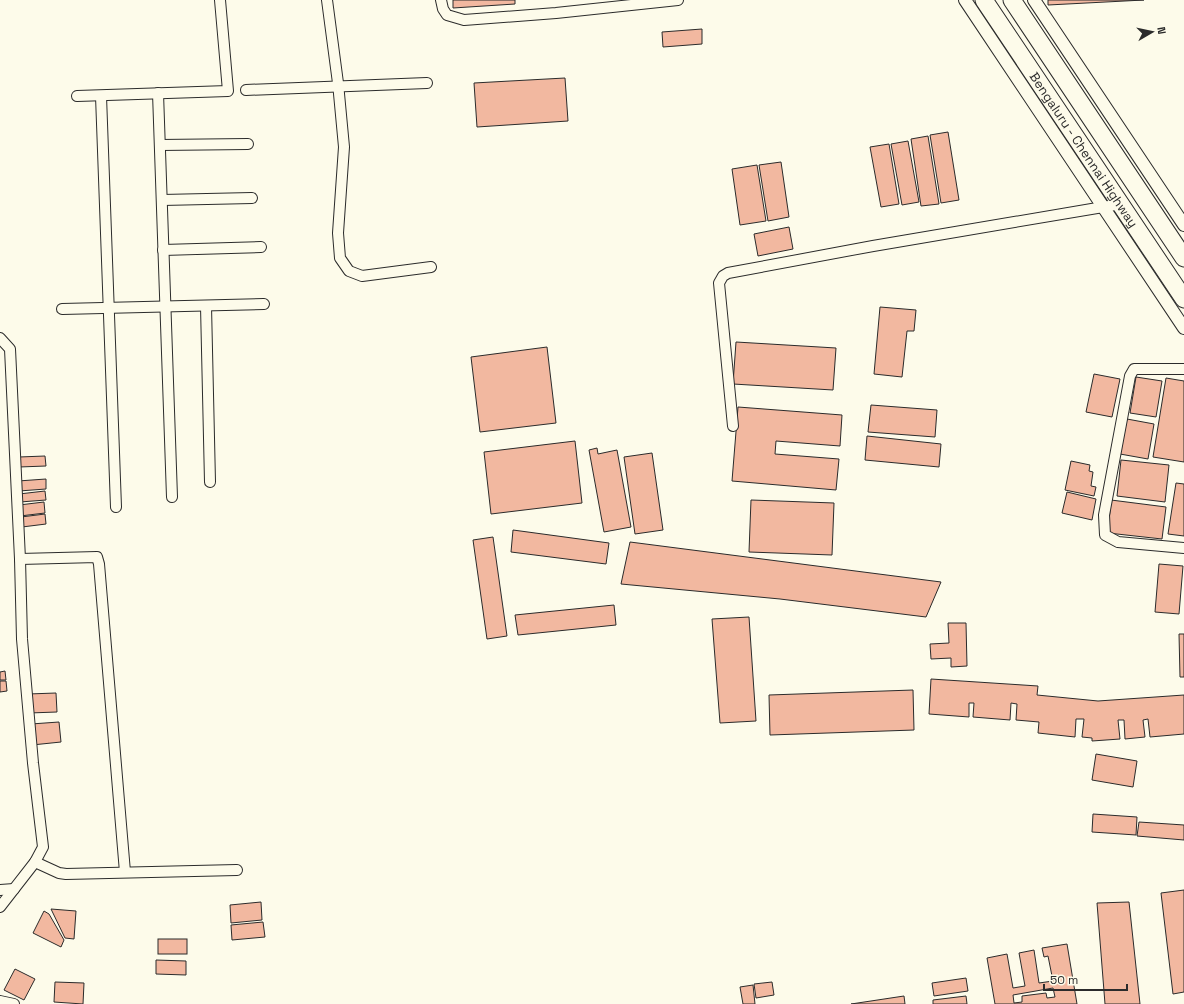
<svg xmlns="http://www.w3.org/2000/svg" width="1184" height="1004" font-family="'Space Grotesk',sans-serif">
	<style>
		.building { fill: #f2b8a0; stroke: #2b2b2b; fill-rule: evenodd }
		.lines { fill: none; stroke-linecap: round; stroke-linejoin: round }
		.minor-casing { stroke: #2b2b2b; stroke-width: 12 }
		.tertiary-casing { stroke: #2b2b2b; stroke-width: 14 }
		.trunk-casing { stroke: #2b2b2b; stroke-width: 19 }
		.minor { stroke: #fdfbea; stroke-width: 10 }
		.tertiary { stroke: #fdfbea; stroke-width: 12 }
		.trunk { stroke: #fdfbea; stroke-width: 17 }
		.labels { text-anchor: middle; dominant-baseline: central; stroke-width: 3; stroke-linejoin: round; paint-order: stroke }
		.street-label { font-size: 13px; fill: #2b2b2b; stroke: #fdfbea }
	</style>
	<rect width="100%" height="100%" fill="#fdfbea"/>
	<g class="building">
		<polygon points="453,0 515,0 515,4 453,8"/>
		<polygon points="1048,0 1144,0 1048,5"/>
		<polygon points="702,29 702,44 663,47 662,32"/>
		<polygon points="565,78 568,121 477,127 474,83"/>
		<polygon points="948,132 959,200 941,203 930,135"/>
		<polygon points="928,136 939,204 921,206 911,139"/>
		<polygon points="908,141 919,202 902,205 891,144"/>
		<polygon points="889,144 899,204 881,207 870,147"/>
		<polygon points="781,162 789,217 768,221 759,165"/>
		<polygon points="757,165 766,221 740,225 732,169"/>
		<polygon points="789,227 793,249 758,256 754,234"/>
		<polygon points="880,307 916,310 914,331 907,331 902,377 874,374"/>
		<polygon points="736,342 836,348 833,390 733,384"/>
		<polygon points="547,347 556,423 480,432 471,357"/>
		<polygon points="1094,374 1120,379 1112,417 1086,412"/>
		<polygon points="1136,377 1162,381 1156,417 1130,413"/>
		<polygon points="1166,378 1184,381 1184,462 1153,457"/>
		<polygon points="871,405 937,410 935,437 868,432"/>
		<polygon points="738,407 842,415 840,446 776,441 775,454 839,459 836,490 732,481"/>
		<polygon points="1127,419 1154,424 1148,459 1120,454"/>
		<polygon points="867,436 941,444 939,467 865,460"/>
		<polygon points="575,441 582,503 491,514 484,452"/>
		<polygon points="597,448 598,454 617,450 631,527 604,532 589,450"/>
		<polygon points="652,453 663,530 635,534 624,457"/>
		<polygon points="45,456 46,466 19,467 19,457"/>
		<polygon points="1121,460 1169,465 1165,502 1117,496"/>
		<polygon points="1071,461 1090,465 1089,471 1093,472 1091,486 1096,487 1094,496 1065,490"/>
		<polygon points="46,479 46,489 19,491 18,481"/>
		<polygon points="1176,483 1184,484 1184,536 1168,534"/>
		<polygon points="45,491 46,500 20,502 19,494"/>
		<polygon points="1067,492 1096,499 1092,520 1062,513"/>
		<polygon points="751,500 834,503 832,555 749,552"/>
		<polygon points="1111,500 1166,507 1162,539 1108,533"/>
		<polygon points="44,502 45,513 20,516 19,505"/>
		<polygon points="45,514 46,524 22,527 21,517"/>
		<polygon points="513,530 609,543 606,564 511,552"/>
		<polygon points="493,537 507,636 487,639 473,540"/>
		<polygon points="630,542 941,582 926,617 780,599 621,584"/>
		<polygon points="1159,564 1183,566 1179,614 1155,612"/>
		<polygon points="614,605 616,625 518,635 515,615"/>
		<polygon points="749,617 756,721 720,723 712,619"/>
		<polygon points="948,623 966,623 967,666 951,667 951,658 931,659 930,644 949,643"/>
		<polygon points="1179,634 1184,634 1184,677 1180,677"/>
		<polygon points="5,671 6,680 0,680 0,672"/>
		<polygon points="931,679 1038,686 1037,695 1098,701 1184,695 1184,734 1150,737 1148,719 1143,720 1145,737 1125,739 1124,720 1118,720 1120,739 1092,741 1092,738 1082,737 1084,719 1076,719 1075,737 1038,733 1039,722 1016,720 1017,704 1011,703 1010,720 973,717 974,703 969,703 969,717 929,714"/>
		<polygon points="0,681 6,681 7,691 0,692"/>
		<polygon points="913,690 914,730 770,735 769,695"/>
		<polygon points="56,693 57,712 29,713 28,694"/>
		<polygon points="59,722 61,742 32,745 31,724"/>
		<polygon points="1096,754 1137,761 1133,787 1092,780"/>
		<polygon points="1093,814 1137,817 1136,835 1092,832"/>
		<polygon points="1139,822 1184,825 1184,840 1137,836"/>
		<polygon points="1184,890 1184,992 1173,994 1161,893"/>
		<polygon points="261,902 262,920 231,923 230,905"/>
		<polygon points="1129,902 1140,1004 1105,1004 1097,903"/>
		<polygon points="51,909 76,911 74,939 65,938"/>
		<polygon points="44,911 49,914 64,940 61,947 33,933"/>
		<polygon points="263,922 265,937 232,940 231,925"/>
		<rect x="158" y="939" width="29" height="15"/>
		<path d="M1067 944 1077 1004H995L987 958 1007 954 1013 988 1025 986 1019 953 1034 950 1039 983 1053 981 1048 956 1044 957 1042 948ZM1053 988 1055 997 1047 998 1046 993 1022 996V1002L1014 1003 1013 995Z"/>
		<polygon points="156,960 186,961 186,975 156,974"/>
		<polygon points="15,969 35,979 24,1000 4,990"/>
		<polygon points="966,978 968,991 934,996 932,983"/>
		<polygon points="55,982 84,983 83,1004 54,1002"/>
		<polygon points="772,982 774,995 756,998 754,984"/>
		<polygon points="753,985 755,1004 743,1004 740,987"/>
		<polygon points="904,996 905,1004 851,1004"/>
		<polygon points="966,996 967,1004 933,1004 933,1000"/>
	</g>
	<g class="lines">
		<g class="minor-casing">
			<g id="minor">
				<polyline points="327,0 338,83 344,147 338,233 340,258 349,271 362,276 431,267"/>
				<polyline points="441,0 443,9 447,15 464,20 556,13 678,0"/>
				<polyline points="246,90 427,83"/>
				<polyline points="158,93 172,497"/>
				<polyline points="77,96 228,91 220,0"/>
				<polyline points="101,96 116,507"/>
				<polyline points="160,145 248,144"/>
				<polyline points="162,200 252,198"/>
				<polyline points="163,250 261,247"/>
				<polyline points="206,306 210,482"/>
				<polyline points="62,309 264,304"/>
				<polyline points="0,338 10,349 20,559 22,639 33,763 43,847 35,862 0,907"/>
				<polyline points="1184,369 1134,369 1130,376 1104,515 1105,535 1118,542 1184,548"/>
				<polyline points="733,426 719,283 723,276 728,273 873,246 1121,204"/>
				<polyline points="20,559 97,557 99,564 125,872"/>
				<polyline points="35,862 59,873 66,874 237,870"/>
				<polyline points="0,890 14,889"/>
				<polyline points="0,1001 14,1004"/>
			</g>
		</g>
		<g class="tertiary-casing">
			<g id="tertiary">
				<polyline points="965,0 1184,328"/>
				<polyline points="1034,0 1184,225"/>
			</g>
		</g>
		<g class="trunk-casing">
			<g id="trunk">
				<path id="s1" d="M984 0 1184 299"/>
				<polyline points="1012,0 1184,258"/>
			</g>
		</g>
		<use href="#minor" class="minor"/>
		<use href="#tertiary" class="tertiary"/>
		<use href="#trunk" class="trunk"/>
	</g>
	<g class="labels">
		<g class="street-label">
			<text stroke="none"><textPath href="#s1" startOffset="180">Bengaluru - Chennai Highway</textPath></text>
		</g>
	</g>
	<g transform="translate(1152 32) rotate(81)" stroke="#fdfbea" stroke-width="3" paint-order="stroke">
	<path d="M0-3L7 15L0 10L-7 15Z" fill="#2b2b2b"/>
	<text y="-6" font-size="11" font-weight="bold" text-anchor="middle" fill="#2b2b2b">N</text>
	</g>
	<path d="M1044 984v6h83v-6" fill="none" stroke="#2b2b2b" stroke-width="2"/>
	<text x="1050" y="984" font-size="12" fill="#2b2b2b" stroke="#fdfbea" stroke-width="3" paint-order="stroke">50 m</text>
</svg>
